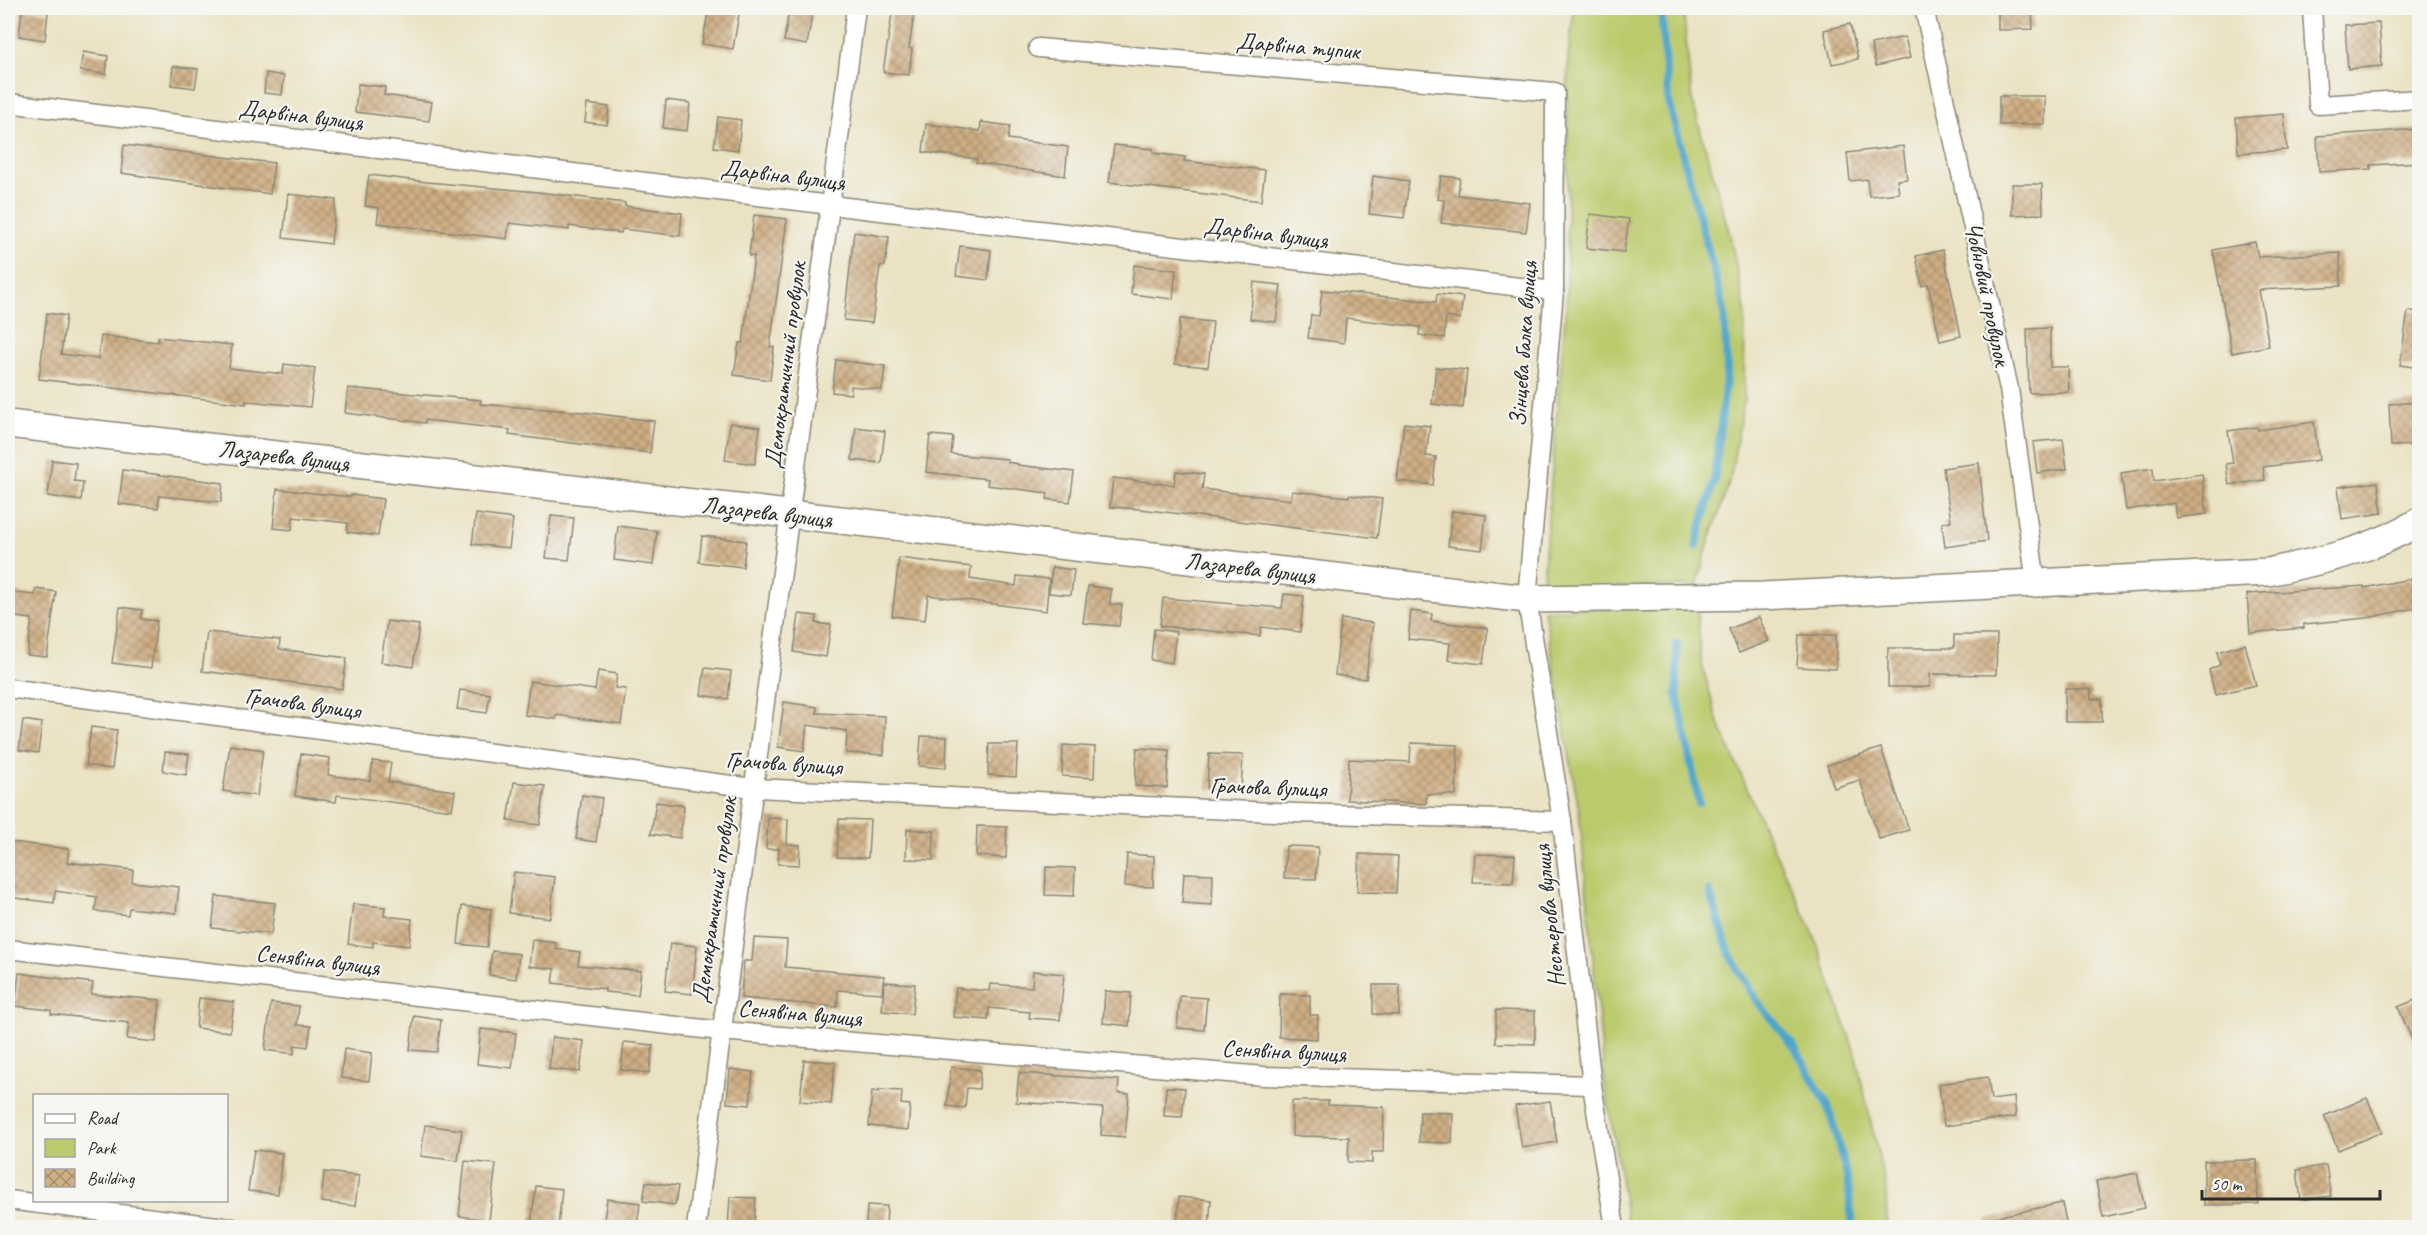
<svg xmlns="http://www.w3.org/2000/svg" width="2427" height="1235" font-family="Caveat,sans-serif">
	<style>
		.green { fill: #bbca6c; stroke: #737a4c; stroke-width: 1.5 }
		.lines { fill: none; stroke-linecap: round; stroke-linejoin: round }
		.stream { stroke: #4ea5ca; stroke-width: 8 }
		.building { fill: url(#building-cross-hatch) }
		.street-casing { stroke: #8a8676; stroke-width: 21 }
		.secondary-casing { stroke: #8a8676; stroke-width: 30 }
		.street { stroke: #fff; stroke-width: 18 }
		.secondary { stroke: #fff; stroke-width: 27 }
		.labels { text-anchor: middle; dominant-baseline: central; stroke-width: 4.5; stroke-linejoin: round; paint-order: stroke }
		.street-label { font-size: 24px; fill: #2b2b2b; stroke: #f6f6f2 }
	</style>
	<defs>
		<pattern id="building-cross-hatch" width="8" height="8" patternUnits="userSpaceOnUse" patternTransform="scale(1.5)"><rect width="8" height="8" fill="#cfaf84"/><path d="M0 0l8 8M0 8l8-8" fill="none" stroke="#a88f6c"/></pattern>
	</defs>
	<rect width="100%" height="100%" fill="#f6f6f2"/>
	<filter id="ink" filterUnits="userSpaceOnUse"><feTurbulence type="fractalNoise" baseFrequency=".0167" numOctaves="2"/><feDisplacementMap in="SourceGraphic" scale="12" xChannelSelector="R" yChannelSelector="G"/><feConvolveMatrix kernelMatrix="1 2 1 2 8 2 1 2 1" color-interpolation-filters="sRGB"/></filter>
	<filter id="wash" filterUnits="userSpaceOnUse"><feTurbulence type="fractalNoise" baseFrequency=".008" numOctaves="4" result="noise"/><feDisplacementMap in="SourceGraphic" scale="24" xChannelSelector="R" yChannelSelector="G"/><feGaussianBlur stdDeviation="1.35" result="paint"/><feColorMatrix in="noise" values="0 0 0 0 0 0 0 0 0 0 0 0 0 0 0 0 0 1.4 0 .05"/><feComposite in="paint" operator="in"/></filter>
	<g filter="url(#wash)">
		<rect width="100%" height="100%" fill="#eae2c2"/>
		<g class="green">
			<polygon points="1574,8 1683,8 1692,100 1730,235 1745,310 1744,399 1730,480 1707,548 1697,586 1542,588 1567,295 1568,58"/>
			<polygon points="1697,606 1701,661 1717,719 1768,837 1814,935 1855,1053 1886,1188 1887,1227 1628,1227 1605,1084 1579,810 1544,610"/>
		</g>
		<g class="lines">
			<g class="stream">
				<polyline points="1661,8 1668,98 1724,310 1727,369 1714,481 1696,546"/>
				<polyline points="1677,644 1677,694 1699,803"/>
				<polyline points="1709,891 1730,955 1756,1000 1795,1048 1828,1106 1847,1177 1853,1228"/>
			</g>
		</g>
		<g id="blocks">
			<g class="building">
				<polygon points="709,8 740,8 733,49 702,44"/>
				<polygon points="893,8 915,8 909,48 912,49 909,75 883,72"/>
				<polygon points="1998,8 2032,8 2033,29 1998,30"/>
				<polygon points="22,9 48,12 45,40 19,36"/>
				<polygon points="789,11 812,15 807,45 784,41"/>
				<polygon points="2379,23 2382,66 2348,69 2345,25"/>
				<polygon points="1850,24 1858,59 1832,64 1824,30"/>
				<polygon points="1905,37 1910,58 1876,66 1871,44"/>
				<polygon points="83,52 108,56 106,74 80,71"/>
				<polygon points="173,66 198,69 195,88 171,85"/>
				<polygon points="266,73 284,76 282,95 264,93"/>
				<polygon points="358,84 385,87 384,95 432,102 429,121 355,112"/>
				<polygon points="1999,96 2045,96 2045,124 1999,125"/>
				<polygon points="666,100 690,103 687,131 663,128"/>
				<polygon points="587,104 609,107 607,125 585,122"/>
				<polygon points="2284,114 2287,150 2238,153 2236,118"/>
				<polygon points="718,117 741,120 738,150 714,147"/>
				<polygon points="981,122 1010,126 1008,139 1068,147 1065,176 976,163 977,159 923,152 926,124 980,131"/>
				<polygon points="2420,129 2420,162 2371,165 2371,169 2319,172 2317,136"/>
				<polygon points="124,145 274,163 270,194 121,173"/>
				<polygon points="1114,145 1153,149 1153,153 1185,157 1184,161 1265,170 1261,201 1109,182"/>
				<polygon points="1903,146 1907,179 1897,180 1899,193 1869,196 1867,179 1850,181 1847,153"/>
				<polygon points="369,175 427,182 538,192 625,203 625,206 682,213 680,236 622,229 621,233 569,226 569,230 509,223 507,239 377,223 379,208 365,206"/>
				<polygon points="1373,176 1409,181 1404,218 1369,214"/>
				<polygon points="1441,176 1460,178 1458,195 1530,203 1526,232 1441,223 1444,200 1438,199"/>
				<polygon points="2012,184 2042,184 2043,214 2012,215"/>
				<polygon points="288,194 336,200 331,244 283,238"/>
				<polygon points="1590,214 1629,219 1624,252 1586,248"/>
				<polygon points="754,215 787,219 770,347 774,347 770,380 734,375 739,343 743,343 754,256 749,256"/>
				<polygon points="854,232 889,237 885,266 880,266 872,323 844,320"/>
				<polygon points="2255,242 2258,257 2340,253 2341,286 2259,290 2269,346 2232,353 2213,250"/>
				<polygon points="960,246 991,250 988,280 956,276"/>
				<polygon points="1943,250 1961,336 1940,341 1928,284 1922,286 1916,256"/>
				<polygon points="1134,265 1176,270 1173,299 1131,294"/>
				<polygon points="1254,282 1281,285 1276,322 1250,319"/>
				<polygon points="1322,290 1436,302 1437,294 1463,297 1460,319 1446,317 1444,338 1419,335 1420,327 1346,318 1344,343 1308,338 1311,315 1319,316"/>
				<polygon points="2408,311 2420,312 2420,368 2400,365"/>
				<polygon points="47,313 66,316 61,354 98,359 101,336 158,342 158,337 232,345 229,368 283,374 284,364 315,368 310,407 246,401 246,404 39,379"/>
				<polygon points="1180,319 1213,322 1208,367 1175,364"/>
				<polygon points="2050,328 2050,367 2068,367 2069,392 2029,393 2027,329"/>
				<polygon points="836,360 885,366 882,390 851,386 851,394 832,392"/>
				<polygon points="1436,367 1467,370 1463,408 1432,404"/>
				<polygon points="348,388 481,400 480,404 583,412 654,421 650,453 509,435 510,430 425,420 425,423 345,413"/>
				<polygon points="2420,402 2420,445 2391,446 2389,404"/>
				<polygon points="2314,422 2319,460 2263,467 2265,480 2229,485 2226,464 2233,463 2228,431 2257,427 2258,430"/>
				<polygon points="730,423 760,427 755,464 725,460"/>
				<polygon points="1404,423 1430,426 1426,456 1436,457 1433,485 1397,481"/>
				<polygon points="856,427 885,431 881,463 852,460"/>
				<polygon points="930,435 953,437 951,454 1007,459 1007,462 1018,464 1018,465 1074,472 1070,502 1047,499 1048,493 987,485 988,479 926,472"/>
				<polygon points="2063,439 2067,469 2037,473 2033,442"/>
				<polygon points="52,460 76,463 74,481 83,482 81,501 48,496"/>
				<polygon points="1979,463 1987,541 1945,547 1942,523 1951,521 1943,468"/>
				<polygon points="2153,468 2154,481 2202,474 2207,514 2176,518 2174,503 2126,510 2121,473"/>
				<polygon points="123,470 223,483 221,502 159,496 158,508 119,504"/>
				<polygon points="1176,471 1204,474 1202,489 1291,500 1292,491 1349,497 1349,495 1382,499 1377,538 1140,509 1110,507 1113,478 1174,485"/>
				<polygon points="2378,482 2382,513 2342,519 2338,487"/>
				<polygon points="277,489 351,497 351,495 383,499 378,536 347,532 348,523 293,517 292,530 273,528"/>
				<polygon points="1452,511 1486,515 1482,550 1448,546"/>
				<polygon points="476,514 513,519 509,548 472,544"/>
				<polygon points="551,516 574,518 569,560 546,558"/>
				<polygon points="618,526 657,531 653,565 614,560"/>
				<polygon points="702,536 746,541 743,567 699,562"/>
				<polygon points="899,558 971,567 970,579 1016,586 1017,576 1049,579 1046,611 928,595 925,620 892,616"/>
				<polygon points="1052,567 1074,570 1071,595 1049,593"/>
				<polygon points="2420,577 2420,607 2367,618 2304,624 2304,628 2250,633 2247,594 2364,586 2364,588"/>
				<polygon points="1088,586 1111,589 1110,604 1122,605 1119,626 1083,623"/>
				<polygon points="36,589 56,592 47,657 27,655 32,619 8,616 8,592 35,595"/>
				<polygon points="1284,594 1304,596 1300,632 1261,627 1260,636 1160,626 1163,598 1282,608"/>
				<polygon points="120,607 142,610 141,619 157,621 151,668 112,663"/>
				<polygon points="1411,611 1432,614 1431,621 1488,628 1483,664 1448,660 1450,643 1408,639"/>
				<polygon points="799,614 817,616 816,623 831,625 826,657 794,652"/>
				<polygon points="1759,617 1769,641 1739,653 1729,629"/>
				<polygon points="1341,619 1373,623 1366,679 1335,675"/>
				<polygon points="387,621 419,625 413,667 381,662"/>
				<polygon points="1154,629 1176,632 1172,663 1151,660"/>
				<polygon points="207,632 280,640 279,649 347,658 342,689 202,671"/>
				<polygon points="1799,635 1836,635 1836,669 1797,667"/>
				<polygon points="1954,635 1997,635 1996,675 1930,674 1930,687 1888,687 1888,648 1954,648"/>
				<polygon points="2245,644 2256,685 2215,695 2209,670 2220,665 2217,652"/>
				<polygon points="705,668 731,671 728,699 701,695"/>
				<polygon points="598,671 617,674 615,688 626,689 621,724 556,715 556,719 525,715 530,681 595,690"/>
				<polygon points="2065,689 2091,689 2091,699 2102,699 2102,722 2065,722"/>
				<polygon points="460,690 490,694 487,713 457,709"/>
				<polygon points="784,702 817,707 817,713 885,716 884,755 846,753 847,731 807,725 804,751 778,747"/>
				<polygon points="23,720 42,723 38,753 19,750"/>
				<polygon points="91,727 117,730 112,769 86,765"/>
				<polygon points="921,736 947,737 946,768 919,766"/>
				<polygon points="1411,743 1458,745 1456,795 1427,794 1426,804 1347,800 1349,759 1410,762"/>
				<polygon points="989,744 1018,744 1016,777 988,775"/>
				<polygon points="230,745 263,750 257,796 223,791"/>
				<polygon points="1063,745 1095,747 1094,778 1062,776"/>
				<polygon points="1137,748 1169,750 1167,788 1135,786"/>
				<polygon points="1881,748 1909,830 1879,839 1860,780 1834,788 1827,765"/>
				<polygon points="165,752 189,754 186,775 163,771"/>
				<polygon points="301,754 330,758 328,775 370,781 373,761 391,763 388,782 455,791 452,810 337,795 336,802 295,796"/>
				<polygon points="1209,754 1243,755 1241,790 1207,789"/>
				<polygon points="514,782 545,786 540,825 508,821"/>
				<polygon points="582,795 602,798 596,842 576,839"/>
				<polygon points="656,802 684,806 680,838 651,834"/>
				<polygon points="768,818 788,819 787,844 800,845 799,865 778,864 779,849 766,849"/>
				<polygon points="839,819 870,820 868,858 837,857"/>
				<polygon points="977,826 1007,827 1006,858 976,856"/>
				<polygon points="907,829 934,831 933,860 906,859"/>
				<polygon points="11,842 69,849 67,862 133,870 132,882 179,887 176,913 129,908 128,915 95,911 97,897 55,891 54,903 8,897"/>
				<polygon points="1286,846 1318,847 1316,879 1284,878"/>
				<polygon points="1127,854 1154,856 1153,887 1125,886"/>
				<polygon points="1359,854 1398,856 1396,893 1357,892"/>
				<polygon points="1475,854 1515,855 1513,883 1473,882"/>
				<polygon points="1046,867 1075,868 1074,896 1045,895"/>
				<polygon points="514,872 555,877 550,918 509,913"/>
				<polygon points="1184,873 1213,874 1212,905 1182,903"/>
				<polygon points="216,896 275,903 271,934 212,928"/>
				<polygon points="353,904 385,907 384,916 412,919 409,946 373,942 373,947 348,944"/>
				<polygon points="462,906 491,909 487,947 458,944"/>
				<polygon points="754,938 787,940 785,967 884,976 882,993 838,990 837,1007 741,998 744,961 752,961"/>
				<polygon points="532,940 556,943 556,949 580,952 578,965 641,971 638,995 605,992 605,989 553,983 555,969 529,966"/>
				<polygon points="670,943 697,946 692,994 665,991"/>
				<polygon points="492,951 519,954 516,979 489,975"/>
				<polygon points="1033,971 1064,974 1060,1020 1029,1018 1030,1012 989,1008 988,1020 953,1017 956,988 989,991 990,984 1032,987"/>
				<polygon points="19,973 93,983 91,994 160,1000 156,1042 127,1039 129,1023 51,1014 51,1010 15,1006"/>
				<polygon points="884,982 915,984 912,1014 882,1011"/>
				<polygon points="1373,985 1400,985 1399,1015 1373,1014"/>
				<polygon points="1105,991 1131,993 1129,1026 1103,1023"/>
				<polygon points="1280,994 1310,995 1310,1015 1318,1015 1317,1039 1279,1037"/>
				<polygon points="1180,996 1207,998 1204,1030 1177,1028"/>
				<polygon points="199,998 234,1002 230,1032 196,1028"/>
				<polygon points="2420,998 2420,1058 2398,1007"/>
				<polygon points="271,1003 299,1006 297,1025 311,1026 308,1047 295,1045 294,1054 265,1050"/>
				<polygon points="1496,1010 1535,1011 1535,1044 1496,1043"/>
				<polygon points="414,1016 441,1020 437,1052 410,1050"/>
				<polygon points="481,1029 516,1033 512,1068 477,1064"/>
				<polygon points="552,1037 584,1041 580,1072 549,1069"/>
				<polygon points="624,1042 653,1045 649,1073 621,1070"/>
				<polygon points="344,1049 372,1053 369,1081 341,1078"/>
				<polygon points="804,1060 835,1062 831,1104 800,1101"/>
				<polygon points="951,1067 980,1070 979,1089 967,1088 965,1108 947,1106"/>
				<polygon points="730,1069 753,1072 750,1105 727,1103"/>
				<polygon points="1019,1073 1119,1080 1118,1093 1129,1094 1125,1137 1101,1135 1103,1108 1016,1102"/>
				<polygon points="1988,1077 1991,1100 2014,1097 2016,1117 1944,1126 1939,1084"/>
				<polygon points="1166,1087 1185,1088 1182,1117 1164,1116"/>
				<polygon points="879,1090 902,1091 901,1104 910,1105 908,1130 869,1126 872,1091 879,1092"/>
				<polygon points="2367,1098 2382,1132 2338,1150 2324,1116"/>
				<polygon points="1292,1101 1328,1101 1328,1105 1384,1107 1383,1152 1372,1152 1372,1163 1348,1162 1349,1137 1292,1136"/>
				<polygon points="1550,1101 1557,1142 1522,1148 1515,1106"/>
				<polygon points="1420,1112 1453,1113 1452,1143 1419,1142"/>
				<polygon points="425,1125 462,1130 458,1161 421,1156"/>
				<polygon points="254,1150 282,1153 278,1194 248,1191"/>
				<polygon points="2257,1160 2258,1204 2204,1205 2204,1161"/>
				<polygon points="465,1161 496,1164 489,1220 459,1216"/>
				<polygon points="2326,1165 2331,1196 2301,1200 2297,1170"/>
				<polygon points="324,1172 359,1176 355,1206 321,1202"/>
				<polygon points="2137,1173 2145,1208 2103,1217 2096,1181"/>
				<polygon points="646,1182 678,1186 675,1205 643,1201"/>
				<polygon points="536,1186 562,1189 558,1227 531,1224"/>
				<polygon points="730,1197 756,1198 754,1227 728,1227"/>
				<polygon points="1179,1197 1211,1200 1209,1227 1177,1227"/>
				<polygon points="607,1199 640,1203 637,1227 603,1227"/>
				<polygon points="2062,1203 2067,1227 1987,1227 1986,1219"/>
				<polygon points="867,1205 887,1206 886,1227 866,1227"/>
			</g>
		</g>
	</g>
	<g filter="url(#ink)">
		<use href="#blocks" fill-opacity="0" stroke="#8a8676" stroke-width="1.5"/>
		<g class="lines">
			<g class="street-casing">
				<g id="street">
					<polyline points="1924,8 2009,389 2036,583"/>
					<polyline points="2312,8 2318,105 2420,99"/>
					<polyline points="1038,48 1555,92 1554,291 1527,599 1562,821 1592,1085 1615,1228"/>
					<polyline points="8,103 830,205 1554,291"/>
					<polyline points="8,688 753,788 1297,813 1562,821"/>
					<polyline points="8,949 721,1031 1264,1076 1592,1085"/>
					<polyline points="8,1200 233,1228"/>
					<polyline points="696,1228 856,8"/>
				</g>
			</g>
			<g class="secondary-casing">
				<path id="secondary" d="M8 424 1527 599 1762 596 2268 572C2321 561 2373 550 2420 521"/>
			</g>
			<use href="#street" class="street"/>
			<use href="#secondary" class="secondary"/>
		</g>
	</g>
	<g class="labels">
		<g class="street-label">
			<text transform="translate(1298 46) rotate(5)">Дарвіна тупик</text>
			<text transform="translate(301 115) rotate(7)">Дарвіна вулиця</text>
			<text transform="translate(783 175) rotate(7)">Дарвіна вулиця</text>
			<text transform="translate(1266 233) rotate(7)">Дарвіна вулиця</text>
			<text transform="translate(1988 294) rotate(78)">Човновий провулок</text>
			<text transform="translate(1523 344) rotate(-86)">Зінцева балка вулиця</text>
			<text transform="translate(785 365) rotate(-83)">Демократичний провулок</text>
			<text transform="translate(284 456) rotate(7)">Лазарева вулиця</text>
			<text transform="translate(767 512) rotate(7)">Лазарева вулиця</text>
			<text transform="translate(1250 568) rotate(7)">Лазарева вулиця</text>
			<text transform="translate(303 703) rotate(8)">Грачова вулиця</text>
			<text transform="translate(784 763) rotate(4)">Грачова вулиця</text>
			<text transform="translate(1268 787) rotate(2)">Грачова вулиця</text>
			<text transform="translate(714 900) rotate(-82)">Демократичний провулок</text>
			<text transform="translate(1549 916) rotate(-96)">Нестерова вулиця</text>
			<text transform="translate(318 960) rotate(7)">Сенявіна вулиця</text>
			<text transform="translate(800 1013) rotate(5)">Сенявіна вулиця</text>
			<text transform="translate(1284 1051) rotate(3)">Сенявіна вулиця</text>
		</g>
	</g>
	<rect width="2427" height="1235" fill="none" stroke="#f6f6f2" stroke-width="30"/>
	<rect x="33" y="1094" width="195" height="108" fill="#f6f6f2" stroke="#a5a5a2" stroke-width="1.5"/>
	<rect x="45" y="1114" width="30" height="9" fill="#ffffff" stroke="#a5a5a2" stroke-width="1.5"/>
	<text x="87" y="1124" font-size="18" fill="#2b2b2b">Road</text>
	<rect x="45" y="1139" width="30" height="18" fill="#bbca6c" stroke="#a5a5a2" stroke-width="1.5"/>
	<text x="87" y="1154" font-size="18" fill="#2b2b2b">Park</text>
	<rect x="45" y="1169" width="30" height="18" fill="url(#building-cross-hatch)" stroke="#a5a5a2" stroke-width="1.5"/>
	<text x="87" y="1184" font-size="18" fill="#2b2b2b">Building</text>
	<path d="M2202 1190v9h178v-9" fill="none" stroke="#2b2b2b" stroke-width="3"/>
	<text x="2211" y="1190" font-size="18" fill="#2b2b2b" stroke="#f6f6f2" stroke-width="4.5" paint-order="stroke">50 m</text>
</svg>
